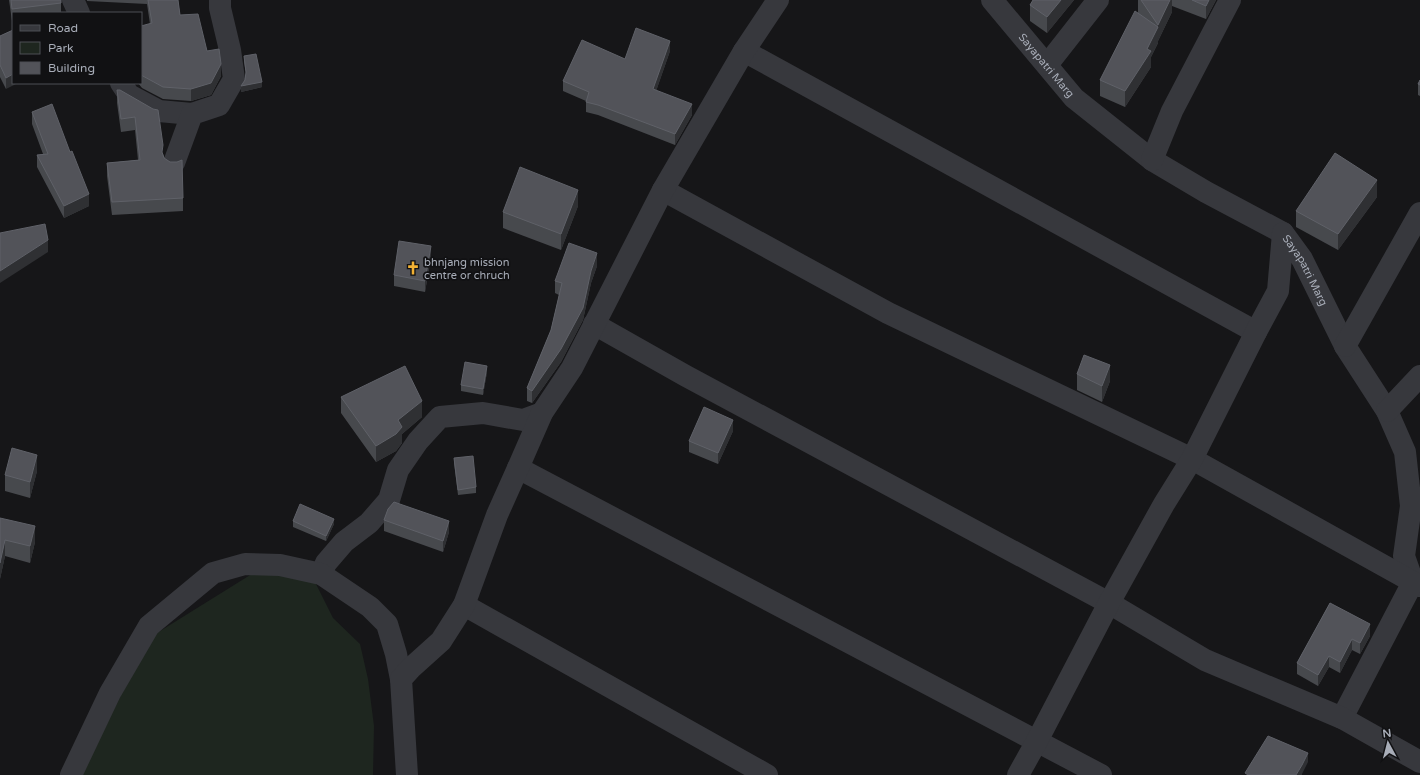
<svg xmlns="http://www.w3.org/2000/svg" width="1420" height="775" font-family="'Varela Round',sans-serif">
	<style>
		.green { fill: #1e261f }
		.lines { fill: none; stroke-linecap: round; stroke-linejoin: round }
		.street { stroke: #37383d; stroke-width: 22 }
		.wall { fill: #47494d }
		.shaded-wall { fill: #2f3033 }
		.building { fill: #525359; stroke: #5f6168 }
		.labels { text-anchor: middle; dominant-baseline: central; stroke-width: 3.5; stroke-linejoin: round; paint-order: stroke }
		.street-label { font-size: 11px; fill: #a8adb8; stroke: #111113 }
		.poi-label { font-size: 11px; fill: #a8adb8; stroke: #111113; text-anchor: start }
	</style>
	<rect width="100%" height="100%" fill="#161618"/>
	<polygon class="green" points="255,572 314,580 333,618 360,644 368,679 374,726 373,775 82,775 121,695 157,633"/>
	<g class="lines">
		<g class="street">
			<polyline points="73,0 79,13"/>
			<path id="s1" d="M992 0 1074 98 1152 160 1206 192 1283 233 1302 259 1345 346 1387 411 1405 452 1411 506 1404 556 1413 582 1419 586"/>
			<polyline points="744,51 1256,332"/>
			<polyline points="1047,65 1098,0"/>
			<polyline points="121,83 129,95 159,111 192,114"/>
			<polyline points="1152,160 1172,111 1230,0"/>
			<polyline points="174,163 192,114 219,105 234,79 230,50 220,8 220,0"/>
			<polyline points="663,190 888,313 1192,459 1413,582 1342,718"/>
			<polyline points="594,324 686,376 1109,603 1205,660 1342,718 1420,762"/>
			<polyline points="1345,346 1420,213"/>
			<polyline points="1387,411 1420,376"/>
			<polyline points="518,468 1101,775"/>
			<polyline points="321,574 326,563 344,542 369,523 389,500 398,470 418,441 440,417 483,413 523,420 542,413"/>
			<polyline points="464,605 767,775"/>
			<polyline points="71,775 110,693 149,626 213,573 245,564 280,565 321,574 370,607 387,624 396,654 401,679"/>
			<polyline points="407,775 401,679 411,668 441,641 464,605 497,515 518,468 542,413 572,368 663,190 744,51 778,0"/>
			<polyline points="1018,775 1037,741 1109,603 1164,504 1192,459 1256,332 1278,291 1283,233"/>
		</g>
	</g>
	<g class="wall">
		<polygon points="9,0 61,0 61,13 13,13 13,21 12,21"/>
		<polygon points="87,0 178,0 180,15 207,51 221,76 211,95 191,101 163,99 142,88 138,83 141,83 141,26 150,24 147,4 87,1"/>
		<polygon points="1033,0 1074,0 1047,33 1030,21 1030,5"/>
		<polygon points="1138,0 1172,0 1172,12 1158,41 1158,40 1158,43 1151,57 1151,67 1125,107 1100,96 1100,80 1138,13"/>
		<polygon points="1172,0 1216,0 1206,19 1172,6"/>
		<polygon points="13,30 6,89 0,77 0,36"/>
		<polygon points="670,51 656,91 692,115 675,145 598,115 586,112 586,101 563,91 563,81 625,59"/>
		<polygon points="244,56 262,87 241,92 246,74 244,62"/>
		<polygon points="1420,80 1420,96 1418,95 1418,84"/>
		<polygon points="117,90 163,154 183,198 183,211 112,215 107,176 107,163 138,160 135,130 121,132 117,103"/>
		<polygon points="32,112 70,152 89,206 64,218 37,167 37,155 43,154 32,124"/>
		<polygon points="1377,197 1338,250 1296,227 1296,211"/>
		<polygon points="578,206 561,250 503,228 503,212"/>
		<polygon points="431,257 425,292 394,286 394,275"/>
		<polygon points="597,266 591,283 583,320 561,362 532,403 527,401 527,388 551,330 559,295 555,293 555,281"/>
		<polygon points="487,372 483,395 461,391 461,385"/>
		<polygon points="1077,374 1110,381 1102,402 1077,390"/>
		<polygon points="341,397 422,417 402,434 402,443 396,451 376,462 341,413"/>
		<polygon points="733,431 718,464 689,452 689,441"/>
		<polygon points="454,458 476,487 476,493 458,495 454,463"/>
		<polygon points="37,471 30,498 5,491 5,475"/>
		<polygon points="0,518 35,542 30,563 5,556 0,579"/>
		<polygon points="384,520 449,532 443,552 384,531"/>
		<polygon points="293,521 334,524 326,541 293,527"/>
		<polygon points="1330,603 1370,636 1360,654 1352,650 1340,673 1329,667 1318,686 1297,674 1297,663"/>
	</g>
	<g class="shaded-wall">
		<polygon points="1061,0 1074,0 1047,33 1047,17"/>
		<polygon points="1170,0 1172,0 1172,12 1158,41 1158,25"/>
		<polygon points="1209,0 1216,0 1206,19 1206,6"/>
		<polygon points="1158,27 1158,43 1151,57 1151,67 1125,107 1125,91 1147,49"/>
		<polygon points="670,41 670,51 653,100 653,89"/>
		<polygon points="221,64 221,76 211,95 191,101 191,89"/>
		<polygon points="13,74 13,83 18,83 6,89 6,78"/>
		<polygon points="262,82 262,87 241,92 241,86"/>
		<polygon points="692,104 692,115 675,145 675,134"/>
		<polygon points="1377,180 1377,197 1338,250 1338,234"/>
		<polygon points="578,190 578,206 561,250 561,234"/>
		<polygon points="89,194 89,206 64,218 64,206"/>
		<polygon points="48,240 48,252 0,283 0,271"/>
		<polygon points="431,246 431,257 425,292 425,281"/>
		<polygon points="597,253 597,266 591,283 583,320 561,362 532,403 532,391 591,271"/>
		<polygon points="1110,365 1110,381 1102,402 1102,386"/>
		<polygon points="487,366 487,372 483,395 483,389"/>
		<polygon points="422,401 422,417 402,434 402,443 396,451 376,462 376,446 398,420"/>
		<polygon points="733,420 733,431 718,464 718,453"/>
		<polygon points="37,455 37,471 30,498 30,482"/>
		<polygon points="334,519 334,524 326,541 326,536"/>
		<polygon points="449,521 449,532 443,552 443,541"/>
		<polygon points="35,526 35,542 30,563 30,546"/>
		<polygon points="5,540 5,556 0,579 0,563"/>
		<polygon points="1370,624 1370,636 1360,654 1360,643"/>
		<polygon points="1352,639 1352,650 1340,673 1340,662"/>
		<polygon points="1329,656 1329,667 1318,686 1318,675"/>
		<polygon points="1308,753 1308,762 1302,774 1302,775 1296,775"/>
	</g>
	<g class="building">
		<polygon points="11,0 61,0 61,3 12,9"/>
		<polygon points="148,0 178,0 180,15 198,14 207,51 219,49 221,64 211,83 191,89 163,87 141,75 141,26 152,23"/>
		<polygon points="1033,0 1061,0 1047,17 1030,5"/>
		<polygon points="1141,0 1170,0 1158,25"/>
		<polygon points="1192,0 1209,0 1206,6"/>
		<polygon points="1135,11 1158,27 1147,49 1151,51 1125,91 1100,80"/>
		<polygon points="636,28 670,41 653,89 692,104 675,134 598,105 586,102 589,92 563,81 582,40 625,59"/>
		<polygon points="13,30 13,74 6,78 0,65 0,36"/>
		<polygon points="256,54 262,82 241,86 245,80 246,72 244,56"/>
		<polygon points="1420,80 1420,85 1418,84"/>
		<polygon points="117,90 120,90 153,109 158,110 163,145 162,152 164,158 170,162 177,162 182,160 183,198 112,202 107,163 140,160 135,117 121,119"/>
		<polygon points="52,104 70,152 72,151 89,194 64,206 37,155 48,154 32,112"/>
		<polygon points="1335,153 1377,180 1338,234 1296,211"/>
		<polygon points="520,167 578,190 561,234 503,212"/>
		<polygon points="45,224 48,240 0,271 0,233"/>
		<polygon points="399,241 431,246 425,281 394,275"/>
		<polygon points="569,243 597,253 591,271 583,308 561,349 532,391 527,388 551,330 562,283 555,281"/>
		<polygon points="1084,355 1110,365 1102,386 1077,374"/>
		<polygon points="465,362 487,366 483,389 461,385"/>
		<polygon points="405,366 422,401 398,420 402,427 396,434 376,446 341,397"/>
		<polygon points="704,407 733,420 718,453 689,441"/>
		<polygon points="12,448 37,455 30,482 5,475"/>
		<polygon points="473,456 476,487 458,490 454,458"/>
		<polygon points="394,502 449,521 443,541 384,520 388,509"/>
		<polygon points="300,504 334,519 326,536 293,521"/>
		<polygon points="0,518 35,526 30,546 5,540 0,563"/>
		<polygon points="1330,603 1370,624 1360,643 1352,639 1340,662 1329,656 1318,675 1297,663"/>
		<polygon points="1268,736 1308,753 1302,765 1296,775 1248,775 1245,773"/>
	</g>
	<defs>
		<g id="church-bare" transform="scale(1.08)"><path d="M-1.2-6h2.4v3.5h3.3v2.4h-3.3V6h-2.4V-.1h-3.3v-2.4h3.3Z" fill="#f2b134" stroke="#111113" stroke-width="2.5" paint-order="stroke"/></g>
	</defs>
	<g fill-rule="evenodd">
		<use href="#church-bare" x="413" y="268"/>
	</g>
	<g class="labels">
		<g class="street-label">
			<text stroke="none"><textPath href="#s1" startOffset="85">Sayapatri Marg</textPath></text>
			<text stroke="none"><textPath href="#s1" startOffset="421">Sayapatri Marg</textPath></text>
		</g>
		<g class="poi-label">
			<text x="424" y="262">bhnjang mission<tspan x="424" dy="13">centre or chruch</tspan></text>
		</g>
	</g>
	<rect x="12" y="12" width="130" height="72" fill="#111113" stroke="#4d4f55"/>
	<rect x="20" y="25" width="20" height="6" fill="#37383d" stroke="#4d4f55"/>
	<text x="48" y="32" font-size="12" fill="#a8adb8">Road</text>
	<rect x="20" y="42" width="20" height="12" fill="#1e261f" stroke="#4d4f55"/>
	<text x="48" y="52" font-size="12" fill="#a8adb8">Park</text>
	<rect x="20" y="62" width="20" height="12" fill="#525359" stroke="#4d4f55"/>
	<text x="48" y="72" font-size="12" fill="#a8adb8">Building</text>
	<g transform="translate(1388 743) rotate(353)" stroke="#111113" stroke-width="3" paint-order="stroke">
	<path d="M0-3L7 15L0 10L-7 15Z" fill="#a8adb8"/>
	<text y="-6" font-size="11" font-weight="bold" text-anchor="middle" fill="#a8adb8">N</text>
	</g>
</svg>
